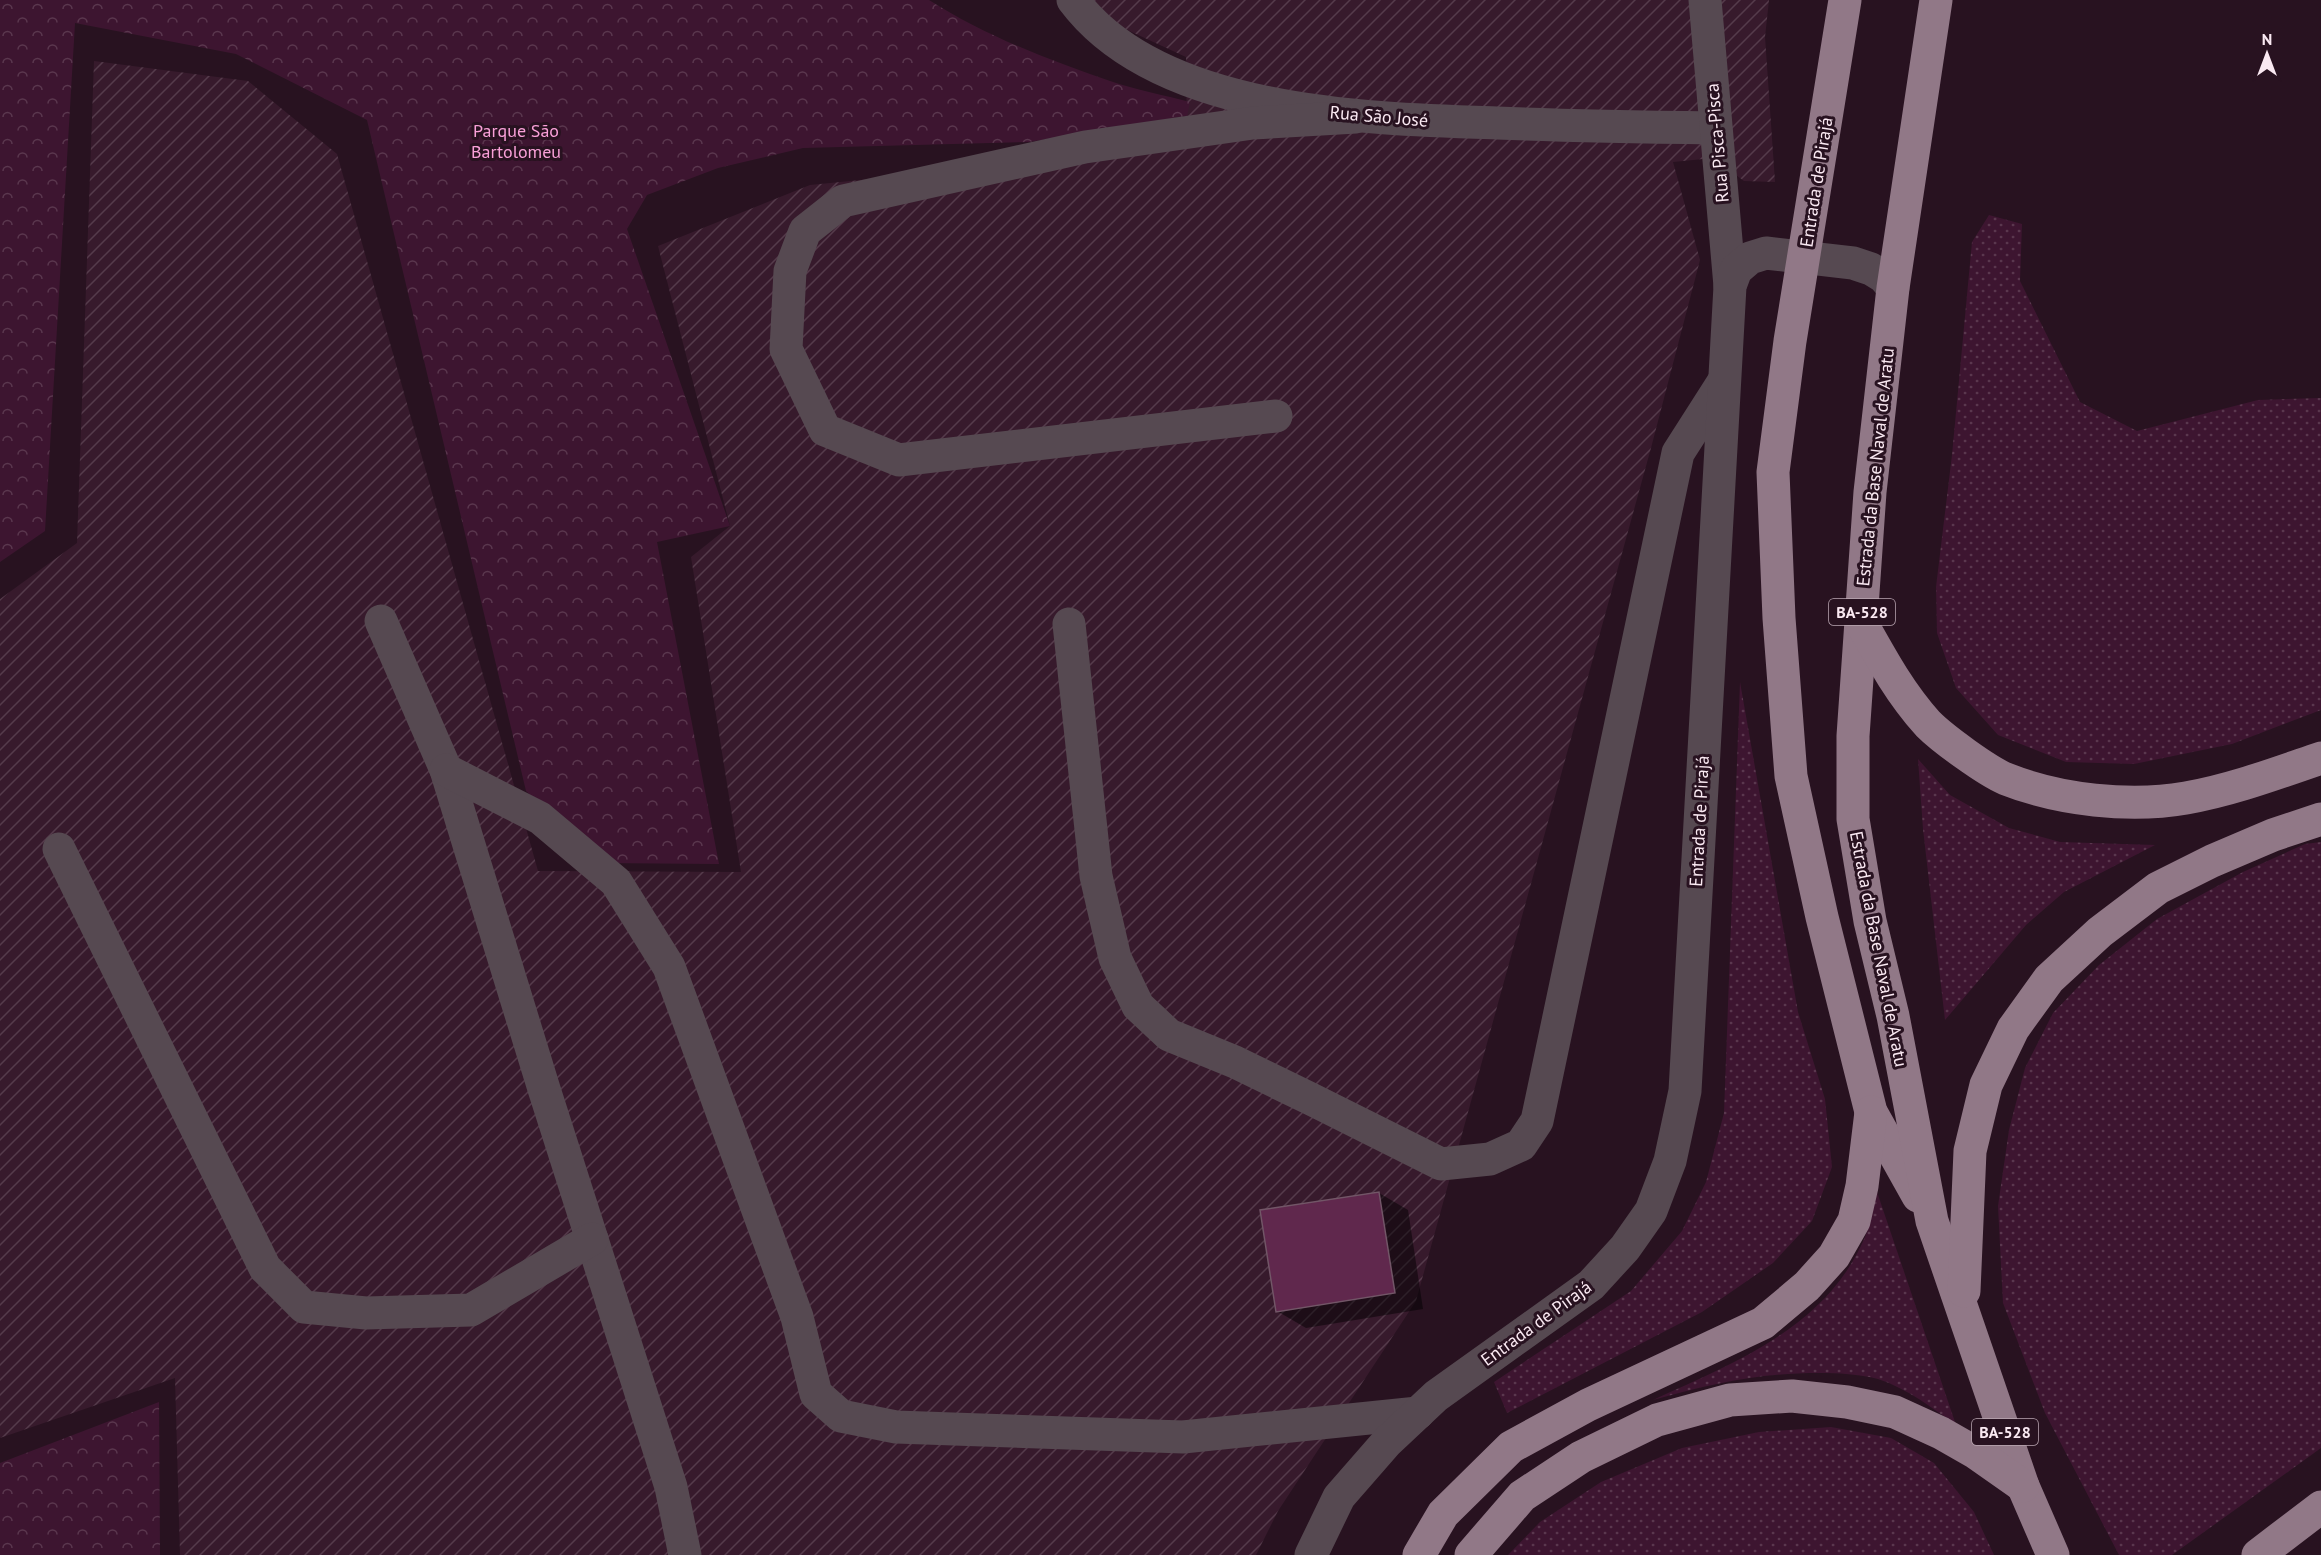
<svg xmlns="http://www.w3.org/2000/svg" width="2321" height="1555" font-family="'PT Sans',sans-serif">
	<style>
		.industrial { fill: url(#industrial-furrows) }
		.grass { fill: url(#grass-dots) }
		.forest { fill: url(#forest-crowns) }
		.shadow { fill: #0007 }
		.building { fill: #60284d; stroke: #725667; stroke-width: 1.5 }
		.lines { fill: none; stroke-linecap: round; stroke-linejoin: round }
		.minor { stroke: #564951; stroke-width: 33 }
		.major { stroke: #917887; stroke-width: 33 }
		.labels { text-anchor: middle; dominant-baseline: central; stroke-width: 6; stroke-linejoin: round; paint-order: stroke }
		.shield { fill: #281220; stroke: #bba8b3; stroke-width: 1.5 }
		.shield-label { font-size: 16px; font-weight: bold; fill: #fae9f2 }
		.street-label { font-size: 18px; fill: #fae9f2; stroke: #281220 }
		.park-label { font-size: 18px; fill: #f9a0d8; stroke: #281220 }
	</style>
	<defs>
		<pattern id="industrial-furrows" width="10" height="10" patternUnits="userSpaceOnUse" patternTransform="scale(1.5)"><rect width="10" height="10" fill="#371a2c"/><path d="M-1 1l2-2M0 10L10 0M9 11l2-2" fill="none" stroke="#553b4b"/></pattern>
		<pattern id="grass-dots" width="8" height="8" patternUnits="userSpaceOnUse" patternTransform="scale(1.5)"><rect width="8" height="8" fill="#3d1530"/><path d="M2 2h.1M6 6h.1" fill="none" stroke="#5a374e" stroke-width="1.8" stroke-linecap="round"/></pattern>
		<pattern id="forest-crowns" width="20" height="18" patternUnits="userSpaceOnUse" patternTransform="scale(1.5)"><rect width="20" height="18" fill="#3d1530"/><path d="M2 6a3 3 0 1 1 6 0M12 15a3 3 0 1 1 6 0" fill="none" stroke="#5a374e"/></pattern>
	</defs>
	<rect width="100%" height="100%" fill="#281220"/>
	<polygon class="industrial" points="1076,0 1769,0 1765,37 1775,182 1744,181 1713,158 1673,162 1700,260 1651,448 1416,1301 1278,1511 1256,1555 180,1555 175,1378 0,1438 0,599 77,543 94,61 248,81 337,154 538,871 741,872 691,557 730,526 658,246 810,185 1187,148 1186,57 1110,22"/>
	<g class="grass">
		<polygon points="1989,215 2022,224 2020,281 2080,402 2137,431 2258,400 2321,398 2321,710 2232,744 2134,764 2066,762 1998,735 1956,688 1937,633 1936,587 1952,455 1972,242"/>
		<polygon points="1740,682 1798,1012 1825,1099 1832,1167 1812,1221 1773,1263 1702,1312 1507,1413 1494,1382 1631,1291 1682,1231 1706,1182 1724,1113"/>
		<polygon points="1918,759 1950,795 2009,828 2060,842 2155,845 2064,892 2026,925 1945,1020 1923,829"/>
		<polygon points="2321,842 2321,1448 2172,1555 2119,1555 2045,1413 2003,1303 1998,1206 2009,1130 2025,1068 2053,1013 2099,965 2157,919 2243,872 2305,844"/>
		<path d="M1877 1192 1956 1425C1931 1407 1908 1389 1878 1379 1859 1374 1838 1373 1819 1373 1759 1373 1711 1384 1653 1400 1736 1362 1827 1327 1865 1237 1871 1223 1873 1207 1877 1192Z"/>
		<polygon points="1831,1427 1891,1438 1934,1463 1974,1512 1994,1555 1508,1555 1540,1522 1601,1482 1682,1448 1759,1432"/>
	</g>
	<g class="forest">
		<path d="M0 0H929C984 35 1048 60 1110 81 1136 90 1164 95 1190 102L1187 116 1029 142 803 148 718 168 647 195 627 229 730 526 657 542 719 864 601 863 526 791 367 120 236 54 75 23 45 531 0 562Z"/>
		<polygon points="159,1402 160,1555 0,1555 0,1463"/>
	</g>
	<polygon class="shadow" points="1379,1193 1408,1210 1423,1309 1306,1328 1277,1311"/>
	<polygon class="building" points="1379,1192 1395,1293 1276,1312 1260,1210"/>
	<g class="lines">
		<g class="minor">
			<path d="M1073 0C1158 114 1367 119 1497 123 1570 126 1642 127 1715 128"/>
			<polyline points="1705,0 1730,286"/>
			<polyline points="1276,416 899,460 825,430 786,349 790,271 805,231 843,201 1085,147 1253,123 1356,117"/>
			<polyline points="381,621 446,770 544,1089 671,1487 685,1555"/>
			<polyline points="1069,624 1096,876 1115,958 1138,1006 1169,1035 1235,1062 1311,1099 1441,1164 1490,1159 1521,1145 1537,1121 1678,453 1724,381"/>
			<polyline points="446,770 540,818 616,882 669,967 797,1317 816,1394 841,1416 896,1427 1183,1437 1418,1413"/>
			<polyline points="59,849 265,1268 304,1307 366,1313 471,1310 592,1239"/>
			<polyline points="1311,1555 1339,1497 1387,1442 1436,1396 1591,1285 1625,1248 1651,1211 1670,1161 1685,1091 1730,286 1736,270 1750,258 1766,253 1853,263 1871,269 1884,277 1893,288"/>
		</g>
		<g class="major">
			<polyline points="1845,0 1790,341 1773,472 1779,618 1791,776 1822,917 1871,1112 1918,1196"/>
			<polyline points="1936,0 1893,288 1870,492 1853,736 1853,819 1870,921 1893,1016 1932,1221 2023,1486 2053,1555"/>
			<path d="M1861 622C1881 658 1900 693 1928 724 1943 739 1987 771 2006 779 2059 800 2130 808 2186 798 2232 790 2277 773 2321 758"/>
			<polyline points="1964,1291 1970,1151 1986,1085 2013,1029 2049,979 2100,932 2158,888 2212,861 2273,835 2321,819"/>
			<polyline points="1419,1555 1443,1514 1511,1447 1588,1405 1763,1323 1807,1286 1834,1256 1854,1221 1862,1186 1871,1112"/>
			<polyline points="1471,1555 1522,1496 1581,1457 1657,1420 1730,1400 1792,1396 1847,1402 1895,1412 1941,1433 1976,1453 2023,1486"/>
			<polyline points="2258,1555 2321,1507"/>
		</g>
	</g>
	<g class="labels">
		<g class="shield">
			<rect x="1829" y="599" width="66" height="26" rx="4.5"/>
			<rect x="1972" y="1419" width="66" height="26" rx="4.5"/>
		</g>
		<g class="shield-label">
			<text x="1862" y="612">BA-528</text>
			<text x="2005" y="1432">BA-528</text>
		</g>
		<g class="street-label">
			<text transform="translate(1379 116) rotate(5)">Rua São José</text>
			<text transform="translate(1717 143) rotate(-95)">Rua Pisca-Pisca</text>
			<text transform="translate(1816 182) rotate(-81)">Entrada de Pirajá</text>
			<text transform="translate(1875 467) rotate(-84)">Estrada da Base Naval de Aratu</text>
			<text transform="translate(1699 821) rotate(-87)">Entrada de Pirajá</text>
			<text transform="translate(1879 949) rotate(79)">Estrada da Base Naval de Aratu</text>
			<text transform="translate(1536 1323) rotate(-36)">Entrada de Pirajá</text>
		</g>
		<g class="park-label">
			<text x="516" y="130">Parque São<tspan x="516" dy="21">Bartolomeu</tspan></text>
		</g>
	</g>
	<g transform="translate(2267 54)" stroke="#281220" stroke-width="4.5" paint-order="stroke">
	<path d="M0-4.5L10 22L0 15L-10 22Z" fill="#fae9f2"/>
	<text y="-9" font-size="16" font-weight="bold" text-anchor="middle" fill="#fae9f2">N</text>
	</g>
</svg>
